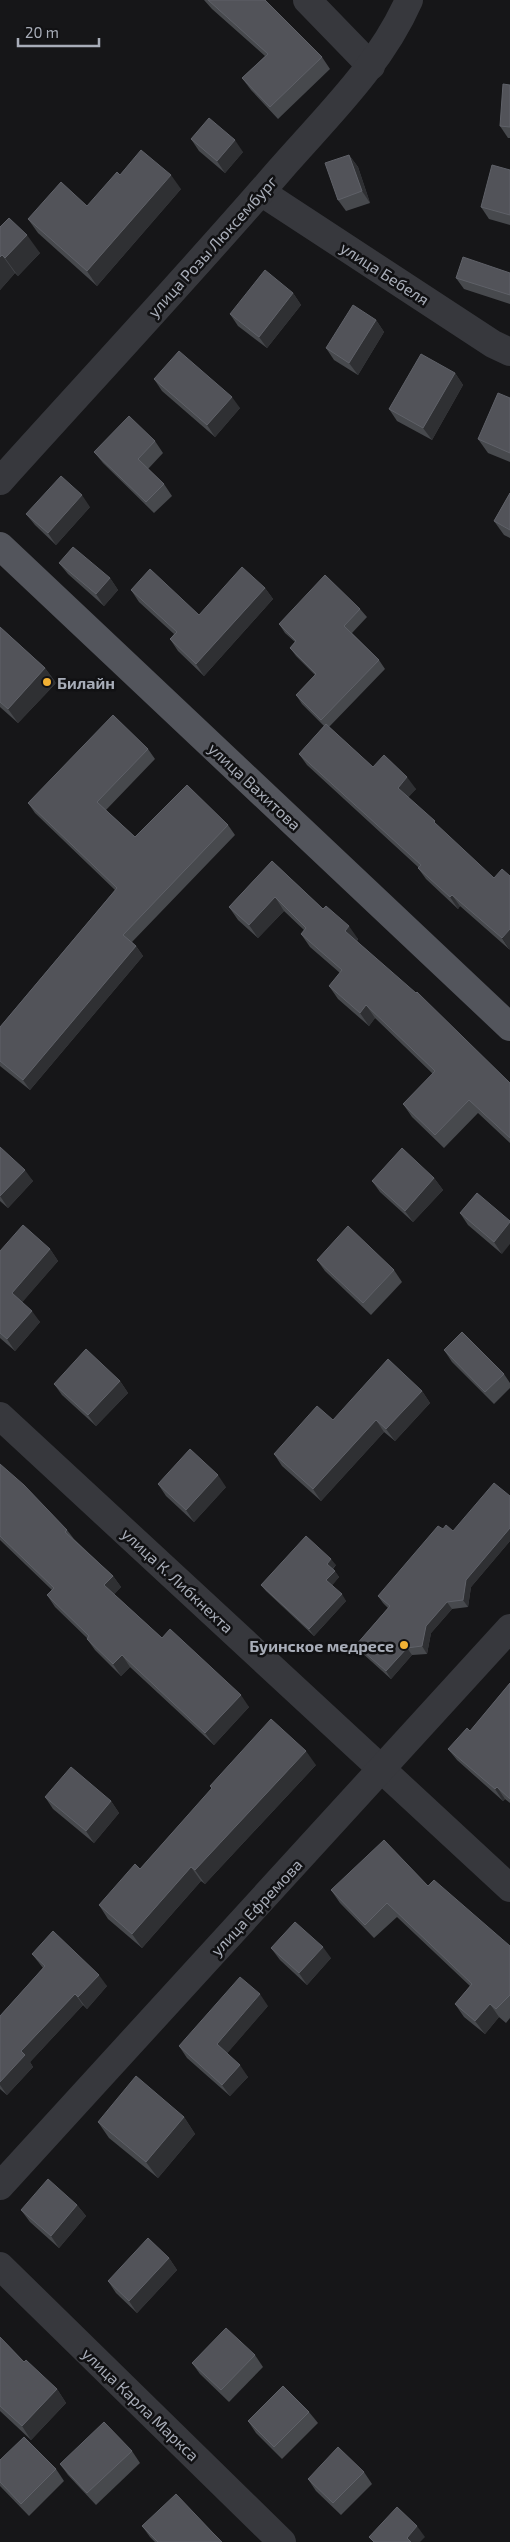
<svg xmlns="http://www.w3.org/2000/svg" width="510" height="2542" font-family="'Exo 2',sans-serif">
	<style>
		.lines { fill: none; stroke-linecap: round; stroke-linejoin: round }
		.minor { stroke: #37383d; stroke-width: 28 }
		.major { stroke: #53555c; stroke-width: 28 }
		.wall { fill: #47494d }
		.shaded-wall { fill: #2f3033 }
		.building { fill: #525359; stroke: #5f6168 }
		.poi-dot { fill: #f2b134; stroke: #111113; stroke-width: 2 }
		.labels { text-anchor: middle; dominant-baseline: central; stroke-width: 5; stroke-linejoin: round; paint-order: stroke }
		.street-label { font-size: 16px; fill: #a8adb8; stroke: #111113 }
		.poi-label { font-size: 16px; font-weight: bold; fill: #a8adb8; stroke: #111113; text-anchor: start }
	</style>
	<rect width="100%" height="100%" fill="#161618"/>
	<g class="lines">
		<g class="minor">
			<polyline points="307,0 371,66"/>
			<polyline points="261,192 493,344 510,352"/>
			<path d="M0 481C93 378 188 276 279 171 326 117 380 66 409 0"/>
			<polyline points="0,1416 510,1888"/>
			<polyline points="0,2186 510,1628"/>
			<polyline points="0,2266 282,2542"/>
		</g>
		<polyline class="major" points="0,546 510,1027"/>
	</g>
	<g class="wall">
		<polygon points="204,0 265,0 322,57 330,69 278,119 251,90 242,78 265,56 212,9"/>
		<polygon points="510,85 510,138 508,138 500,126"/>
		<polygon points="191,139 243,152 225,173 199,151"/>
		<polygon points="349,155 358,167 370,203 346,211 338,200"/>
		<polygon points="510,170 510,225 489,219 481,207"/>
		<polygon points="181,189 97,286 38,233 28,219 87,206"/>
		<polygon points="0,227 40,253 18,276 15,273 0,290"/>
		<polygon points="510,273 510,304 464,289 456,278"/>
		<polygon points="293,293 301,305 267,348 238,326 230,314"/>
		<polygon points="376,320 384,332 358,375 334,360 326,348"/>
		<polygon points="455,373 463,385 432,440 397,421 389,409"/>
		<polygon points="154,379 240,408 215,437 162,391"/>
		<polygon points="510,398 510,462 488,453 478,439"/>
		<polygon points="155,441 163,453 148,469 164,484 172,496 154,513 103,463 94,452"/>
		<polygon points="510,493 510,538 504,535 494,521"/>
		<polygon points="90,507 56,545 35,525 26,514"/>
		<polygon points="59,563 110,578 118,590 104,606 68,574"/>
		<polygon points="265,588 273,599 204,676 178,651 170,639 174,634 139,602 131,590 199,615"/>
		<polygon points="360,609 367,617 352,633 379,660 385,669 329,727 373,767 416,789 408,797 510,950 460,906 458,909 426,879 418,868 418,867 307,765 299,754 324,726 302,704 296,695 315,675 296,656 290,648 295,642 285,633 279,624"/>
		<polygon points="0,627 45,668 56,683 18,723 0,707"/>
		<polygon points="148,749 155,759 106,810 135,837 228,825 235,835 132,942 136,946 143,956 30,1090 0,1066 0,1027 115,890 35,813 28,803"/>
		<polygon points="272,861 323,909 358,939 357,941 510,1083 510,1143 478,1113 444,1148 412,1117 403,1104 433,1074 375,1018 369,1026 338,999 329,986 340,973 310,947 301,934 304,930 284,911 258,938 238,920 229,907"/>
		<polygon points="0,1147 33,1181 8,1208 0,1201"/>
		<polygon points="434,1178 443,1190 413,1222 380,1192 372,1181"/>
		<polygon points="477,1193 502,1254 468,1225 460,1213"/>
		<polygon points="50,1249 58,1261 22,1302 40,1322 15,1351 0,1338 0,1251"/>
		<polygon points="317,1260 394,1270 402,1282 371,1315 325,1271"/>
		<polygon points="444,1350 504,1374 510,1383 510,1388 494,1404 452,1362"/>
		<polygon points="120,1381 128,1393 96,1426 62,1395 54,1384"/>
		<polygon points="422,1391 430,1403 395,1441 384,1432 321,1501 282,1466 274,1454 333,1420"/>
		<polygon points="0,1464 67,1530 74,1539 113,1576 121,1587 114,1594 162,1638 249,1707 214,1745 130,1667 121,1676 95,1650 87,1639 87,1638 55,1607 47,1595 52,1590 0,1540"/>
		<polygon points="158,1484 226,1487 194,1522 166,1496"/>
		<polygon points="510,1496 510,1541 471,1587 468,1607 452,1609 431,1633 427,1654 412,1655 391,1679 361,1652 356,1645 388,1608 383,1603 378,1596 443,1529 453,1531"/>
		<polygon points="336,1565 333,1569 339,1577 332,1585 346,1601 314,1636 266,1591 261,1585"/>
		<polygon points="510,1683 510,1803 505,1799 503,1801 457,1760 448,1749 470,1731"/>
		<polygon points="316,1765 205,1884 201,1881 142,1948 108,1919 99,1905 140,1869 212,1789 210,1786"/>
		<polygon points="45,1797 111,1801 119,1813 94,1843 53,1809"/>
		<polygon points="428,1886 510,1946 510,2018 506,2023 499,2017 485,2034 464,2017 455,2004 470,1986 397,1917 374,1938 340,1903 331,1890"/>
		<polygon points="271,1948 331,1958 307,1985 280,1960"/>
		<polygon points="32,1954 107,1986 87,2009 83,2005 30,2062 33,2067 7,2095 0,2089 0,2016 43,1968"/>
		<polygon points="268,2006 227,2053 248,2077 230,2096 187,2058 179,2046"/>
		<polygon points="184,2117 195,2134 158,2178 109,2138 98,2122"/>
		<polygon points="77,2205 86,2216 59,2248 30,2222 21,2210"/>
		<polygon points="169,2258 177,2270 137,2313 116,2293 108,2281"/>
		<polygon points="0,2337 24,2362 57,2389 66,2403 31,2440 0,2411"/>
		<polygon points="255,2355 263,2367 229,2402 200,2374 192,2363"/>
		<polygon points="309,2412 318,2423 282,2459 256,2433 248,2421"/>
		<polygon points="132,2451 140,2463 96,2505 68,2475 60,2464"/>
		<polygon points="0,2460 56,2469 64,2481 29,2516 0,2486"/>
		<polygon points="364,2472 372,2484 341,2515 316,2491 308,2479"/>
		<polygon points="142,2526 213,2533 222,2542 155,2542 150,2537"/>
	</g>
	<g class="shaded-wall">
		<polygon points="235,140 243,152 225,173 217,161"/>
		<polygon points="349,155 358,167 370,203 362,191"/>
		<polygon points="171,175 181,189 97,286 87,271"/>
		<polygon points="27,235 40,253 18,276 5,258"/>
		<polygon points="2,255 15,273 0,290 0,257"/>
		<polygon points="293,293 301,305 267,348 259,337"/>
		<polygon points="376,320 384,332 358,375 349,363"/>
		<polygon points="455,373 463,385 432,440 423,428"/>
		<polygon points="232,397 240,408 215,437 207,425"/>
		<polygon points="82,495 90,507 56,545 48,533"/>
		<polygon points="110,578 118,590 104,606 96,594"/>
		<polygon points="265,588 273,599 204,676 196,664"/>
		<polygon points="45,668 56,683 18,723 8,709"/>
		<polygon points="407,777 416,789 406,800 398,788"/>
		<polygon points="452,895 460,906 458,909 450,897"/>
		<polygon points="275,897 284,911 258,938 249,925"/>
		<polygon points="349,926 358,939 354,944 345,931"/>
		<polygon points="510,929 510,950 502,938"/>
		<polygon points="136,946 143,956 30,1090 23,1080"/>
		<polygon points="366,1005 375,1018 369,1026 360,1013"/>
		<polygon points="25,1170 33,1181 8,1208 0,1196"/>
		<polygon points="434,1178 443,1190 413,1222 405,1211"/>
		<polygon points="510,1222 510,1244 502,1254 494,1242"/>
		<polygon points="50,1249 58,1261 20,1305 12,1293"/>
		<polygon points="32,1311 40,1322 15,1351 7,1339"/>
		<polygon points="120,1381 128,1393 96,1426 88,1415"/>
		<polygon points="422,1391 430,1403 395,1441 386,1429"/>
		<polygon points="376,1420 384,1432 321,1501 313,1489"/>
		<polygon points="218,1475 226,1487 194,1522 186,1510"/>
		<polygon points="510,1528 510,1541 471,1587 468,1607 463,1600 466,1580"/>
		<polygon points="331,1559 336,1565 331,1570 327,1564"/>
		<polygon points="335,1571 339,1577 331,1587 326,1580"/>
		<polygon points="113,1576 121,1587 112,1597 104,1585"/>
		<polygon points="342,1594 346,1601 314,1636 309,1629"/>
		<polygon points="447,1602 452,1609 431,1633 427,1654 422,1646 426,1626"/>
		<polygon points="407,1648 412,1655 391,1679 386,1671"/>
		<polygon points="122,1655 130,1667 121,1676 113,1664"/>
		<polygon points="241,1695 249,1707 214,1745 205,1733"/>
		<polygon points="306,1751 316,1765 205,1884 195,1870"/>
		<polygon points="497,1787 505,1799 503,1801 495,1789"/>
		<polygon points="111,1801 119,1813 94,1843 86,1831"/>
		<polygon points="191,1867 201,1881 142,1948 132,1934"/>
		<polygon points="323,1947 331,1958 307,1985 299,1973"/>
		<polygon points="99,1975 107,1986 87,2009 78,1997"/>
		<polygon points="75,1994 83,2005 30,2062 33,2067 7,2095 0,2085 0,2082 21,2051"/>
		<polygon points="260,1994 268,2006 225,2056 217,2044"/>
		<polygon points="490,2004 499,2017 485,2034 475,2021"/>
		<polygon points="240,2065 248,2077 230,2096 222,2085"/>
		<polygon points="184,2117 195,2134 158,2178 146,2162"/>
		<polygon points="77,2205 86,2216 59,2248 51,2236"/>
		<polygon points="169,2258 177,2270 137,2313 129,2301"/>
		<polygon points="57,2389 66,2403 31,2440 22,2426"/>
		<polygon points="417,2526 425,2537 420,2542 410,2542 407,2538"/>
	</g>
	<g class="building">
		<polygon points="208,0 265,0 322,57 270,107 242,78 268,54"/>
		<polygon points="503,84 510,85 510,127 500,126"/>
		<polygon points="209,118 235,140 217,161 191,139"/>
		<polygon points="141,150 171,175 87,271 28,219 61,182 87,206 117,172 120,175"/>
		<polygon points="349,155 362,191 338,200 325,163"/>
		<polygon points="492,165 510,170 510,215 481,207"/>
		<polygon points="9,218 27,235 5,258 2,255 0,257 0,227"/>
		<polygon points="463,257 510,273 510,295 456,278"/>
		<polygon points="265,270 293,293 259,337 230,314"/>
		<polygon points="353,305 376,320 349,363 326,348"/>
		<polygon points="179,351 232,397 207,425 154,379"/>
		<polygon points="421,354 455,373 423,428 389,409"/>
		<polygon points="498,393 510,398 510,453 478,439"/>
		<polygon points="129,416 155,441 138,459 164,484 146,502 94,452"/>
		<polygon points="61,476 82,495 48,533 26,514"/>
		<polygon points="510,493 510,530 494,521"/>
		<polygon points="73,547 110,578 96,594 59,563"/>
		<polygon points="242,567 265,588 196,664 170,639 177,632 131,590 150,569 199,615"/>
		<polygon points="325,575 360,609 344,626 379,660 321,720 296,695 316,674 290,648 296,641 279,624"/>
		<polygon points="0,627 45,668 8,709 0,702"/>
		<polygon points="113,715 148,749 97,802 135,837 187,785 228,825 123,935 136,946 23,1080 0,1061 0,1027 117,888 28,803"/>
		<polygon points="326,724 373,767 384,755 407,777 398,788 435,821 434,822 494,878 502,869 510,876 510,929 502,938 452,895 450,897 418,868 421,865 299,754"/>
		<polygon points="272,861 323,909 326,906 349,926 345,931 416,993 417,992 510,1083 510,1138 469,1100 435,1135 403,1104 435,1071 366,1005 360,1013 329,986 342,970 301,934 306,928 275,897 249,925 229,907"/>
		<polygon points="0,1147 25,1170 0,1196"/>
		<polygon points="402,1148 434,1178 405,1211 372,1181"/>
		<polygon points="477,1193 510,1221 510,1222 494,1242 460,1213"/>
		<polygon points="23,1225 50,1249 12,1293 32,1311 7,1339 0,1333 0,1251"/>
		<polygon points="348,1226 394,1270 363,1303 317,1260"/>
		<polygon points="462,1332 504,1374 485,1392 444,1350"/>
		<polygon points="86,1349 120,1381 88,1415 54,1384"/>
		<polygon points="388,1359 422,1391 386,1429 376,1420 313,1489 274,1454 317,1406 333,1420"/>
		<polygon points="190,1449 218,1475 186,1510 158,1484"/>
		<polygon points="0,1464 24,1485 67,1530 65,1532 113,1576 104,1585 162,1638 170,1629 241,1695 205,1733 122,1655 113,1664 87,1639 89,1636 47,1595 54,1588 0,1536"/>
		<polygon points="494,1483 510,1496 510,1528 466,1580 463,1600 447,1602 426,1626 422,1646 407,1648 386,1671 356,1645 390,1606 378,1596 438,1526 443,1529 446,1525 453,1531"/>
		<polygon points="306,1536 331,1559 327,1564 335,1571 326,1580 342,1594 309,1629 261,1585"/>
		<polygon points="510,1683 510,1799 497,1787 495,1789 448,1749 467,1728 470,1731"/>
		<polygon points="271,1719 306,1751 195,1870 191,1867 132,1934 99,1905 135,1864 140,1869 212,1788 210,1786"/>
		<polygon points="71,1767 111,1801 86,1831 45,1797"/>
		<polygon points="384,1840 428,1886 434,1880 510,1946 510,1995 496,2009 490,2004 475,2021 455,2004 472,1984 387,1903 365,1925 331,1890"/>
		<polygon points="295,1922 323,1947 299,1973 271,1948"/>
		<polygon points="53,1931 99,1975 78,1997 75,1994 21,2051 25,2055 0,2082 0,2016 45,1966 32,1954"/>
		<polygon points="240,1977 260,1994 217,2044 240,2065 222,2085 179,2046"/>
		<polygon points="136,2076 184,2117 146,2162 98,2122"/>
		<polygon points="48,2179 77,2205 51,2236 21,2210"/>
		<polygon points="148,2238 169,2258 129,2301 108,2281"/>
		<polygon points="226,2328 255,2355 221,2390 192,2363"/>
		<polygon points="0,2337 24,2362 26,2360 57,2389 22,2426 0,2406"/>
		<polygon points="283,2386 309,2412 274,2447 248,2421"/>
		<polygon points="104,2422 132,2451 87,2493 60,2464"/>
		<polygon points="24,2437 56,2469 21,2504 0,2482 0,2460"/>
		<polygon points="338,2447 364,2472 333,2503 308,2479"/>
		<polygon points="176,2494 213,2533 222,2542 158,2542 142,2526"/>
		<polygon points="397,2507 417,2526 407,2538 411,2542 374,2542 369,2537"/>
	</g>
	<g class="poi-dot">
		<circle cx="47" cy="682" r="5"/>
		<circle cx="404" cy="1645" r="5"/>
	</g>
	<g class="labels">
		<g class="street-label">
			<text transform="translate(212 246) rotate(-48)">улица Розы Люксембург</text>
			<text transform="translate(385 273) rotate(33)">улица Бебеля</text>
			<text transform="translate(255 786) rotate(43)">улица Вахитова</text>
			<text transform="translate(178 1580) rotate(43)">улица К. Либкнехта</text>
			<text transform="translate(256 1907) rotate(-47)">улица Ефремова</text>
			<text transform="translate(141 2404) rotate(44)">улица Карла Маркса</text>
		</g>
		<g class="poi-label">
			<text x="57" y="682">Билайн</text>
			<text x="394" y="1645" text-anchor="end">Буинское медресе</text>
		</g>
	</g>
	<path d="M18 38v8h81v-8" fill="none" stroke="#a8adb8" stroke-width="2.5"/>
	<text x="25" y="38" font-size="15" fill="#a8adb8" stroke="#111113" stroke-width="4" paint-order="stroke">20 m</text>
</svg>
